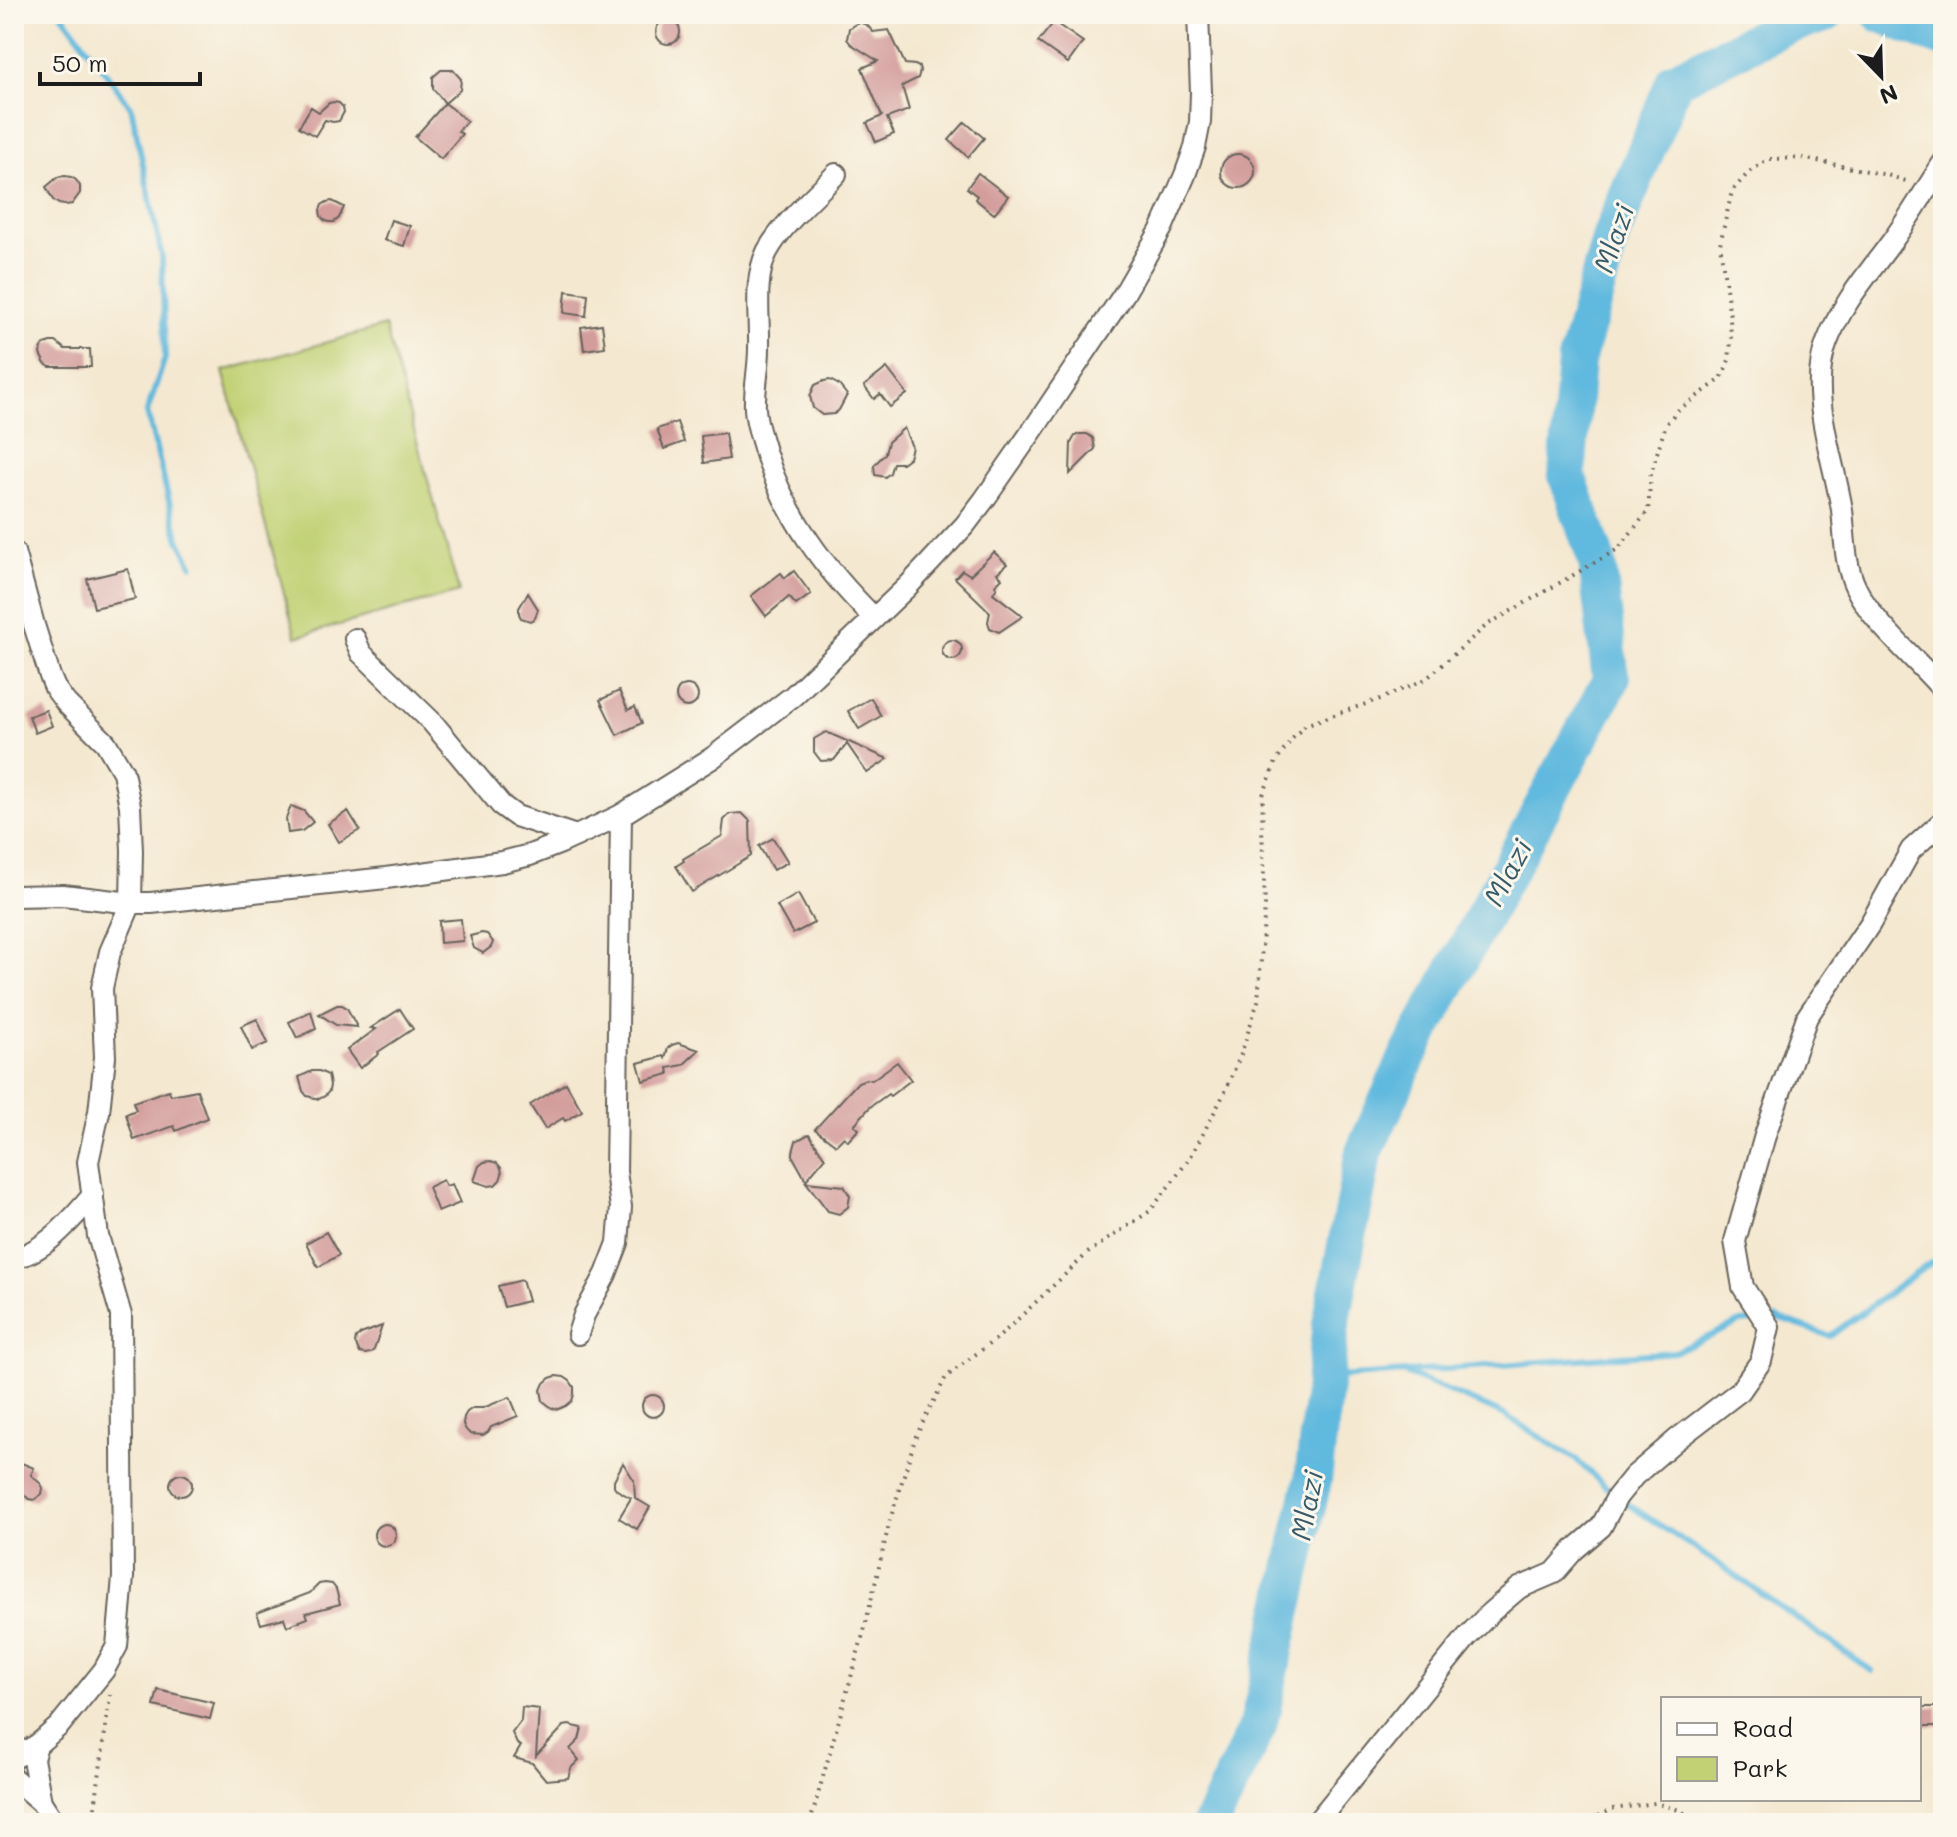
<svg xmlns="http://www.w3.org/2000/svg" width="1957" height="1837" font-family="Mali,sans-serif">
	<style>
		.green { fill: #c1d174; stroke: #6e7648; stroke-width: 2 }
		.lines { fill: none; stroke-linecap: round; stroke-linejoin: round }
		.stream { stroke: #61b9de; stroke-width: 6 }
		.river { stroke: #61b9de; stroke-width: 38 }
		.building { fill: #d39d9c }
		.street-casing { stroke: #68635b; stroke-width: 24 }
		.path { stroke: #68635b; stroke-width: 4; stroke-dasharray: 2 6; stroke-linecap: butt }
		.street { stroke: #fff; stroke-width: 20 }
		.labels { text-anchor: middle; dominant-baseline: central; stroke-width: 6; stroke-linejoin: round; paint-order: stroke }
		.water-label { font-size: 28px; font-style: italic; fill: #385b6a; stroke: #fbf7ec }
	</style>
	<rect width="100%" height="100%" fill="#fbf7ec"/>
	<filter id="ink" filterUnits="userSpaceOnUse"><feTurbulence type="fractalNoise" baseFrequency=".0125" numOctaves="2"/><feDisplacementMap in="SourceGraphic" scale="16" xChannelSelector="R" yChannelSelector="G"/><feConvolveMatrix kernelMatrix="1 2 1 2 8 2 1 2 1" color-interpolation-filters="sRGB"/></filter>
	<filter id="wash" filterUnits="userSpaceOnUse"><feTurbulence type="fractalNoise" baseFrequency=".006" numOctaves="4" result="noise"/><feDisplacementMap in="SourceGraphic" scale="32" xChannelSelector="R" yChannelSelector="G"/><feGaussianBlur stdDeviation="1.8" result="paint"/><feColorMatrix in="noise" values="0 0 0 0 0 0 0 0 0 0 0 0 0 0 0 0 0 1.4 0 .05"/><feComposite in="paint" operator="in"/></filter>
	<g filter="url(#wash)">
		<rect width="100%" height="100%" fill="#f4e8d0"/>
		<polygon class="green" points="385,326 459,592 296,637 223,371"/>
		<g class="lines">
			<g class="stream">
				<polyline points="62,14 131,107 162,257 165,358 147,412 178,537 192,565"/>
				<polyline points="1760,14 1782,27"/>
				<polyline points="1770,1319 1777,1318 1830,1336 1929,1264 1943,1257"/>
				<polyline points="1405,1373 1503,1414 1575,1459 1617,1497 1720,1565 1872,1671"/>
				<polyline points="1325,1378 1675,1352 1741,1322 1759,1320"/>
			</g>
			<g class="river">
				<polyline points="1881,14 1943,39"/>
				<polyline points="1211,1823 1258,1726 1313,1480 1331,1324 1364,1152 1408,1056 1611,680 1597,561 1567,476 1576,361 1612,233 1675,80 1782,27 1825,14"/>
			</g>
		</g>
		<g id="blocks">
			<g class="building">
				<circle cx="668" cy="32" r="12"/>
				<polygon points="859,22 867,25 873,32 889,30 905,64 915,65 919,67 920,71 918,78 902,86 909,110 887,118 894,134 876,142 867,123 882,116 862,68 878,61 851,44 847,39 849,28"/>
				<polygon points="1054,22 1083,42 1068,63 1038,42"/>
				<polygon points="441,70 453,70 461,79 460,90 445,103 433,89 433,77"/>
				<polygon points="334,102 339,103 343,107 344,112 339,121 333,122 325,120 315,136 299,127 311,107 319,112 329,103"/>
				<polygon points="445,103 467,121 458,131 462,134 441,159 415,137"/>
				<polygon points="965,122 984,138 968,157 949,140"/>
				<circle cx="1238" cy="171" r="17"/>
				<polygon points="978,173 1008,196 994,214 975,199 977,196 967,188"/>
				<polygon points="65,176 71,177 76,180 80,186 80,193 72,204 65,205 59,204 53,200 46,187 58,177"/>
				<polygon points="332,201 344,207 339,218 334,222 329,222 324,220 321,216 320,210 322,205 327,202"/>
				<polygon points="391,220 410,226 404,246 384,240"/>
				<polygon points="566,291 588,294 586,316 564,313"/>
				<polygon points="602,324 605,347 584,350 581,327"/>
				<polygon points="50,342 56,342 65,349 90,349 91,367 50,367 45,364 40,354 41,349 45,344"/>
				<polygon points="887,368 907,394 890,407 880,394 874,399 864,386"/>
				<polygon points="830,380 839,385 847,395 839,410 834,414 822,415 813,408 810,396 815,385 824,381"/>
				<polygon points="677,422 684,442 664,449 657,429"/>
				<polygon points="904,428 912,447 909,458 902,463 893,463 890,473 885,477 875,475 874,465 885,454 888,442"/>
				<polygon points="725,433 729,459 704,463 701,436"/>
				<polygon points="1079,434 1087,434 1093,438 1095,449 1070,474 1071,443 1075,436"/>
				<polygon points="994,552 1007,564 997,573 1002,578 995,585 997,588 993,593 1023,616 999,632 990,628 988,622 990,612 955,578 962,570 970,575"/>
				<polygon points="128,569 135,599 94,608 87,579"/>
				<polygon points="794,571 811,594 796,605 789,597 766,616 751,596 781,573 785,578"/>
				<polygon points="528,593 538,609 535,618 530,621 521,618 519,614 519,608"/>
				<circle cx="952" cy="650" r="10"/>
				<circle cx="687" cy="696" r="11"/>
				<polygon points="619,691 628,710 635,707 642,723 617,735 600,700"/>
				<polygon points="871,698 881,716 859,729 848,711"/>
				<polygon points="46,710 52,726 35,733 29,716"/>
				<polygon points="826,732 849,742 888,759 867,773 847,744 834,760 821,761 814,752 814,739"/>
				<polygon points="291,806 304,811 313,822 302,831 288,833 286,819"/>
				<polygon points="348,811 360,830 339,842 328,824"/>
				<polygon points="742,813 750,821 751,856 692,892 676,866 684,861 683,859 722,836 724,820 730,814"/>
				<polygon points="773,838 788,862 773,870 759,846"/>
				<polygon points="798,894 814,923 793,934 777,906"/>
				<polygon points="461,919 463,941 440,943 439,921"/>
				<polygon points="482,933 487,934 493,942 491,947 483,953 474,948 470,936"/>
				<polygon points="337,1005 342,1005 347,1008 357,1027 336,1025 319,1014"/>
				<polygon points="400,1009 413,1029 378,1052 379,1054 360,1068 347,1050 376,1029 371,1028"/>
				<polygon points="311,1011 316,1029 297,1038 289,1022"/>
				<polygon points="257,1019 268,1043 252,1050 241,1026"/>
				<polygon points="678,1043 699,1050 683,1065 668,1068 669,1074 643,1081 638,1063 664,1056 665,1058 668,1048 672,1045"/>
				<polygon points="897,1062 911,1080 890,1096 888,1094 870,1107 854,1125 859,1129 848,1141 844,1137 836,1145 815,1129 858,1082 866,1079 872,1080"/>
				<polygon points="312,1071 319,1071 328,1075 330,1085 329,1091 325,1096 319,1099 307,1096 303,1091 299,1077"/>
				<polygon points="566,1083 582,1111 565,1121 563,1118 545,1129 530,1105"/>
				<polygon points="169,1090 171,1095 197,1090 207,1118 176,1131 174,1126 134,1140 126,1114 136,1110 133,1102"/>
				<polygon points="809,1134 825,1158 806,1180 793,1157 793,1152 796,1141"/>
				<polygon points="491,1161 497,1163 501,1168 502,1174 500,1180 495,1185 489,1186 474,1181 479,1166 484,1162"/>
				<polygon points="443,1180 446,1186 452,1184 460,1203 438,1212 428,1187"/>
				<polygon points="806,1182 844,1186 850,1196 848,1207 839,1214 828,1211"/>
				<polygon points="326,1232 339,1255 318,1267 306,1243"/>
				<polygon points="522,1280 528,1301 504,1307 498,1286"/>
				<polygon points="382,1326 374,1350 370,1353 365,1354 360,1353 355,1343 356,1338 361,1334"/>
				<polygon points="556,1376 564,1377 570,1381 574,1387 574,1394 572,1401 566,1406 559,1409 552,1408 543,1401 541,1390 544,1383 550,1378"/>
				<circle cx="653" cy="1406" r="11"/>
				<polygon points="510,1397 518,1416 491,1427 488,1432 483,1435 470,1434 466,1430 463,1424 464,1417 467,1412 473,1408 483,1408"/>
				<polygon points="14,1460 34,1468 31,1475 41,1484 43,1488 42,1494 34,1500 29,1499 23,1494 15,1515"/>
				<polygon points="623,1463 634,1480 635,1498 650,1507 637,1529 619,1518 631,1498 617,1490 614,1486 614,1480"/>
				<circle cx="181" cy="1485" r="11"/>
				<circle cx="385" cy="1535" r="11"/>
				<polygon points="325,1583 332,1584 336,1589 340,1604 306,1613 308,1618 287,1626 284,1618 261,1624 257,1613 310,1593 319,1584"/>
				<polygon points="158,1690 214,1703 210,1719 154,1706"/>
				<polygon points="522,1707 539,1709 536,1756 564,1726 569,1725 582,1728 579,1740 570,1749 579,1760 571,1768 568,1778 546,1780 532,1763 514,1758 521,1746 517,1744 512,1733 521,1721"/>
				<polygon points="1919,1707 1938,1707 1939,1726 1919,1726"/>
			</g>
		</g>
	</g>
	<g filter="url(#ink)">
		<use href="#blocks" fill-opacity="0" stroke="#68635b" stroke-width="2"/>
		<g class="lines">
			<g class="street-casing">
				<g id="street">
					<path d="M1943 163C1926 189 1911 215 1893 240 1869 273 1842 303 1827 342 1807 392 1834 459 1842 510 1845 536 1844 564 1856 588 1873 624 1917 659 1943 690"/>
					<path d="M836 174C814 197 782 224 767 252 753 281 760 317 759 348 759 369 754 389 755 409 756 424 761 437 765 451 785 517 826 570 874 618"/>
					<polyline points="14,552 34,625 50,676 55,688 66,703 106,743 123,772 130,806 132,851 131,903 110,952 102,988 105,1057 99,1112 88,1162 98,1236 121,1315 123,1577 117,1646 104,1670 59,1726 37,1745 14,1758"/>
					<polyline points="355,639 361,653 432,722 501,805 516,816 576,836"/>
					<polyline points="14,896 63,895 131,903 151,903 386,878 502,862 530,855 561,843 621,815 712,758 793,696 907,587 965,525 984,500 1037,424 1124,294 1162,228 1185,175 1195,147 1200,122 1201,92 1198,14"/>
					<path d="M14 1258C45 1252 73 1218 93 1195"/>
					<polyline points="578,1334 584,1315 606,1274 618,1243 621,1207 616,1172 621,815"/>
					<polyline points="37,1745 33,1759 41,1802"/>
					<polyline points="14,1779 41,1802 55,1823"/>
					<polyline points="1316,1823 1467,1637 1491,1612 1519,1588 1554,1573 1574,1550 1601,1527 1617,1497 1634,1476 1676,1440 1740,1391 1761,1361 1769,1327 1743,1287 1735,1241 1766,1132 1807,1017 1870,924 1911,850 1943,821"/>
				</g>
			</g>
			<g class="path">
				<polyline points="93,1823 110,1695"/>
				<polyline points="810,1823 864,1631 890,1520 916,1436 946,1377 1001,1335 1089,1252 1150,1211 1190,1158 1224,1094 1241,1054 1258,1001 1265,905 1262,828 1263,795 1276,762 1291,740 1305,725 1383,698 1426,679 1487,625 1618,549 1648,511 1651,473 1666,424 1677,411 1721,379 1729,360 1731,340 1730,317 1720,244 1732,191 1749,172 1769,159 1802,158 1887,175 1909,182"/>
				<polyline points="1584,1823 1613,1809 1655,1803 1679,1810 1702,1823"/>
			</g>
			<use href="#street" class="street"/>
		</g>
	</g>
	<g class="labels">
		<g class="water-label">
			<text transform="translate(1613 238) rotate(-71)">Mlazi</text>
			<text transform="translate(1507 872) rotate(-62)">Mlazi</text>
			<text transform="translate(1306 1505) rotate(-79)">Mlazi</text>
		</g>
	</g>
	<rect width="1957" height="1837" fill="none" stroke="#fbf7ec" stroke-width="48"/>
	<rect x="1661" y="1697" width="260" height="104" fill="#fbf7ec" stroke="#a29f99" stroke-width="2"/>
	<rect x="1677" y="1723" width="40" height="12" fill="#ffffff" stroke="#a29f99" stroke-width="2"/>
	<text x="1733" y="1737" font-size="24" fill="#1c1c1c">Road</text>
	<rect x="1677" y="1757" width="40" height="24" fill="#c1d174" stroke="#a29f99" stroke-width="2"/>
	<text x="1733" y="1777" font-size="24" fill="#1c1c1c">Park</text>
	<g transform="translate(1881 76) rotate(157)" stroke="#fbf7ec" stroke-width="6" paint-order="stroke">
	<path d="M0-6L14 30L0 20L-14 30Z" fill="#1c1c1c"/>
	<text y="-12" font-size="22" font-weight="bold" text-anchor="middle" fill="#1c1c1c">N</text>
	</g>
	<path d="M40 72v12h160v-12" fill="none" stroke="#1c1c1c" stroke-width="4"/>
	<text x="52" y="72" font-size="24" fill="#1c1c1c" stroke="#fbf7ec" stroke-width="6" paint-order="stroke">50 m</text>
</svg>
